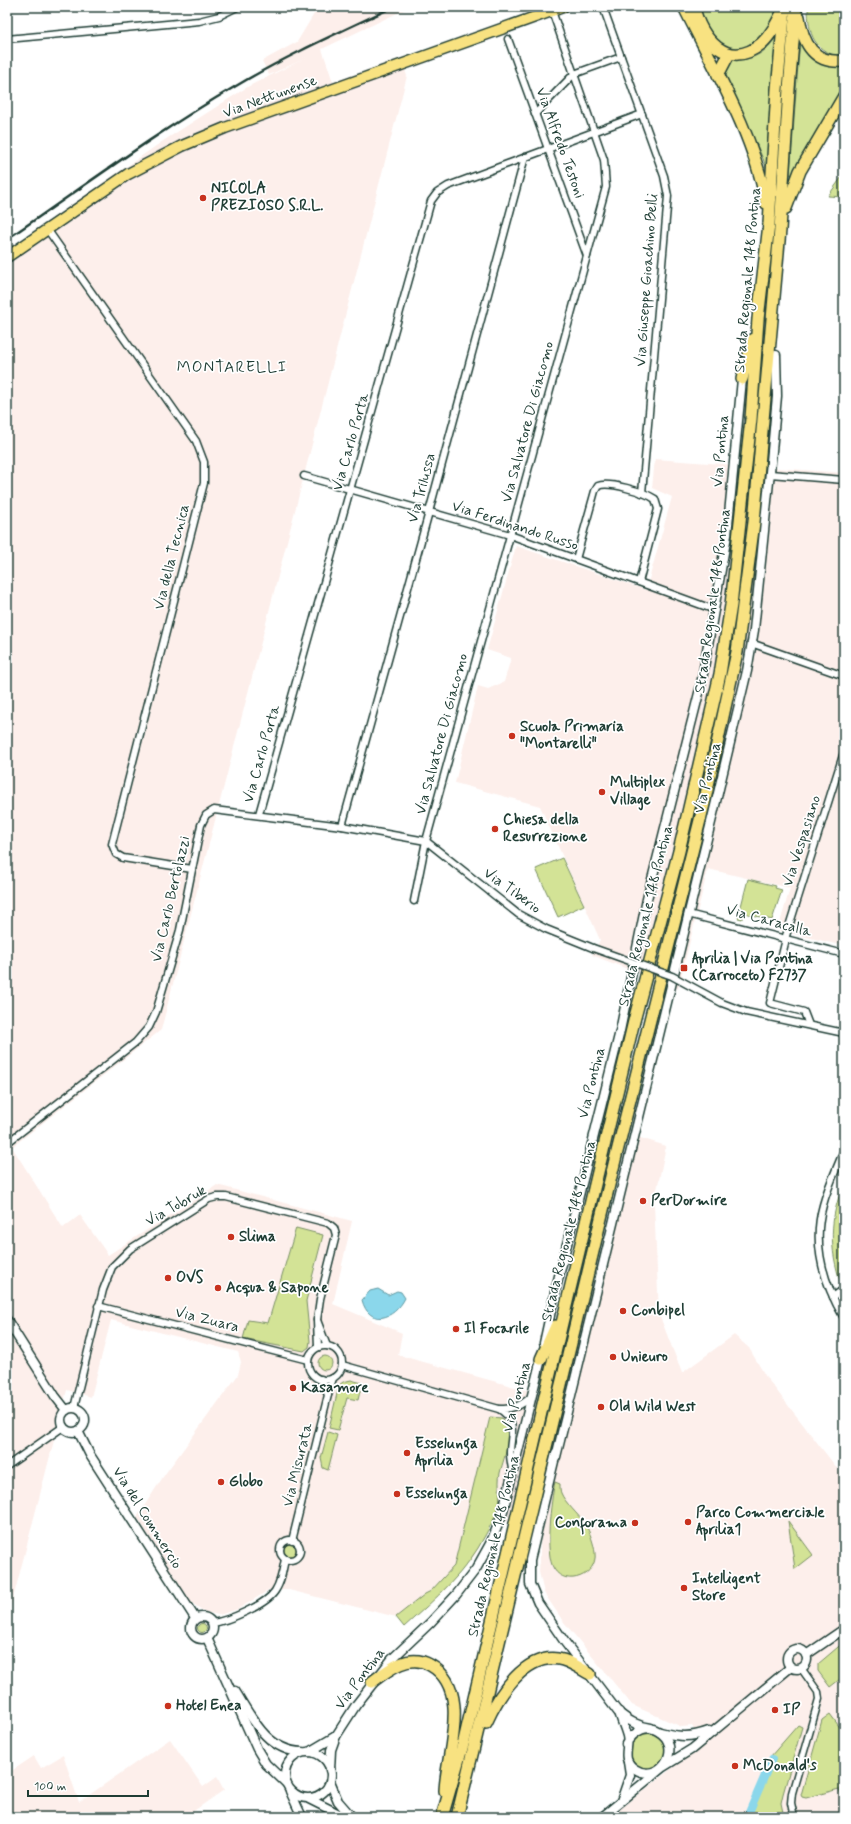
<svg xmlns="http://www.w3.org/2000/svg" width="851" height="1824" font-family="Mynerve,sans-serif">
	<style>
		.built { fill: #fdefeb }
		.green { fill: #d3e396; stroke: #799065 }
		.water { fill: #8bd7eb; stroke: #6099a2 }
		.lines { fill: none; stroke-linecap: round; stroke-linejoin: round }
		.canal { stroke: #8bd7eb; stroke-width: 8 }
		.minor-casing { stroke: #1f3d34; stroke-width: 9 }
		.tertiary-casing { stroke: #1f3d34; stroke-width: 11 }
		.primary-casing { stroke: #1f3d34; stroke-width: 13 }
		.trunk-casing { stroke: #1f3d34; stroke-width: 14 }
		.minor { stroke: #fff; stroke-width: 6 }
		.tertiary { stroke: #fff; stroke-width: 8 }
		.primary { stroke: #f8e281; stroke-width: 10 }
		.trunk { stroke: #f8e281; stroke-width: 11 }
		.rail { stroke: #1f3d34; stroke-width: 2.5 }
		.minor-bridge-casing { stroke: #1f3d34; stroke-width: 9; stroke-linecap: butt }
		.minor-bridge { stroke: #fff; stroke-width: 6 }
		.poi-dot { fill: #c8321e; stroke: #fff; stroke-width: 1.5 }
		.labels { text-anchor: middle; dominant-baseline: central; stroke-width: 3.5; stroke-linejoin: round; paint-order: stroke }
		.street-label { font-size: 15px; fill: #1f3d34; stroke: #fff }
		.poi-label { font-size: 15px; font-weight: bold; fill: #1f3d34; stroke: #fff; text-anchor: start }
		.neighbourhood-label { font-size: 16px; letter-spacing: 1px; fill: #1f3d34; stroke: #fff }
	</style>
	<rect width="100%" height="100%" fill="#fff"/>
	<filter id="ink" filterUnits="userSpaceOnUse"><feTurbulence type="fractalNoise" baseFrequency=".025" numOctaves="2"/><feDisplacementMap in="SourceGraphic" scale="8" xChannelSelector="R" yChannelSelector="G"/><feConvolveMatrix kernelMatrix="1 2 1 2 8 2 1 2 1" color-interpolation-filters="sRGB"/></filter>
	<g filter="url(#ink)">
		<g class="built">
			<polygon points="320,7 410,7 322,49 333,82 401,58 407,76 161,1030 12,1147 63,1228 80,1215 108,1255 217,1185 352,1221 333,1304 402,1333 398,1355 562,1400 631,1135 666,1146 654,1204 659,1314 682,1373 734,1335 749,1348 766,1377 844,1477 844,1817 610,1817 703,1744 692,1726 682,1727 632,1705 563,1621 544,1593 539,1572 541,1529 495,1517 475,1555 445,1590 404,1627 396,1617 289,1590 269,1590 238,1609 219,1615 205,1612 189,1601 137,1517 165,1474 238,1375 241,1362 238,1352 111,1320 91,1397 67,1390 7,1622 7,250 163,141 249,86 306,58 269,75 262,61 297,42 317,9"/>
			<polygon points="655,459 844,473 844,946 778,930 790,888 708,869 678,989 592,955 600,940 540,806 455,783 478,686 488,689 504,682 511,658 487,650 516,546 646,590 672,497 652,488"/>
			<polygon points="170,1739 203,1787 217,1777 224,1790 185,1817 68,1817 65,1812 58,1817 7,1817 7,1774 34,1756 41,1768 63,1755 79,1802"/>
		</g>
		<g class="green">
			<path d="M700 7H778L777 15 758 44 733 50C713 41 704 30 700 7Z"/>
			<path d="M808 7H844V57C814 53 808 34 808 7Z"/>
			<path d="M779 31 768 174 764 161 724 73 733 59C754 62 770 50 779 31Z"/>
			<path d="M800 37C812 51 822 71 844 67V94L795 174 790 175Z"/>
			<polygon points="844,174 844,197 828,196"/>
			<polygon points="562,858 584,905 558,917 536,869"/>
			<polygon points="748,879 776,886 775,888 782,890 772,920 744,913 742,919 738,918"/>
			<path d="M844 1184V1281L841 1284C829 1248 829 1218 844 1184Z"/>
			<polygon points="296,1228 323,1235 306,1301 310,1341 309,1347 304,1351 243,1339 248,1320 268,1323"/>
			<circle cx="325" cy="1363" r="7"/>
			<polygon points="351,1380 362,1383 358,1400 347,1398 338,1430 329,1428 339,1385 343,1382"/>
			<path d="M490 1417 502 1418C514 1437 505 1453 500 1473 497 1485 502 1498 498 1509 495 1518 490 1526 486 1534 466 1573 436 1598 404 1627L396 1617 425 1594 431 1591 454 1566Z"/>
			<polygon points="328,1432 337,1435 328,1470 323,1468 321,1458"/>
			<path d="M555 1482 560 1484C560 1487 560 1491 561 1493 565 1503 579 1515 585 1524 590 1532 594 1544 595 1553 598 1575 566 1588 554 1569 544 1554 551 1500 555 1482Z"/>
			<polygon points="788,1521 813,1555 795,1569"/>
			<circle cx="290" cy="1550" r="6"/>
			<circle cx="202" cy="1628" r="4.5"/>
			<polygon points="844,1642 844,1676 830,1687 818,1671 818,1664"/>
			<polygon points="830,1714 844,1733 844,1798 842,1798 839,1789 806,1798 802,1797 801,1795 822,1720"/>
			<polygon points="798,1725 802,1727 783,1794 781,1803 784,1817 749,1817 775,1760 770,1757"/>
			<circle cx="648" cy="1751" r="18"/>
		</g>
		<path class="water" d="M378 1289 388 1295 397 1291 401 1292 405 1298C394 1320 369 1327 362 1300L370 1291Z"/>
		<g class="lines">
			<polyline class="canal" points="747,1817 772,1759"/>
			<g class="minor-casing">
				<g id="minor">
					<polyline points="603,7 664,176 668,196 642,493"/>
					<polyline points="7,39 199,21 219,16 237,7"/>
					<polyline points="508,39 587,256"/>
					<polyline points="535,114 574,74 621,57"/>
					<polyline points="47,229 196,441 204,462 204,483 112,844 116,854 123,858 192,869"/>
					<polyline points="770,474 844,480"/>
					<polyline points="304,476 510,535 715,610"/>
					<path d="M576 559 595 491 598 486C608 481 645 492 655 499L658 509 639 582"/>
					<polyline points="751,643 844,676"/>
					<polyline points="259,814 431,201 437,193 448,186 642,114"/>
					<polyline points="342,826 429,512 525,157"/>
					<polyline points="414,901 426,841 606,187 604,160 552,11"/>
					<polyline points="688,914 844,954"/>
					<polyline points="785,939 844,752"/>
					<polyline points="786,939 770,1003 804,1012 809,1025"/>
					<polyline points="746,1012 844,1033"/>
					<polyline points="7,1143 136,1042 149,1027 156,1012 180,930 201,825 206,815 214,810 342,826 426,841 518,914 546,929 593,948"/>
					<path d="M844 1150C837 1168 828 1186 823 1205 812 1244 824 1284 844 1318"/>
					<polyline points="833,1297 844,1289"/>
					<polyline points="98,1306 308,1360"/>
					<circle cx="325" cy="1363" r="17"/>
					<polyline points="318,1347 317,1320 327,1346"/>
					<polyline points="342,1365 499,1409"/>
					<polyline points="321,1379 328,1395 333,1378"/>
					<polyline points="74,1408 103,1290 112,1267 130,1249 209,1199 217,1197 226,1197 328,1223 334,1228 336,1235 320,1299 317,1320"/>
					<polyline points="7,1466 63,1427"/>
					<path d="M512 1469C511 1463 510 1458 510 1453 510 1435 519 1421 499 1409 513 1409 521 1406 531 1397"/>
					<circle cx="290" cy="1550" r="10"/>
					<polyline points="292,1541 328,1395"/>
					<path d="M212 1623C228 1621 266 1605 275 1591 281 1582 283 1570 285 1559"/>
					<polyline points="794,1817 791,1803 792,1793 819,1699 818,1692 801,1668"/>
				</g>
			</g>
			<g class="tertiary-casing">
				<g id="tertiary">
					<polyline points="7,1320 55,1396 66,1410"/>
					<polyline points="544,1343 555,1292 620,1031 647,899 701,685 727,535 742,379"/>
					<circle cx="73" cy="1420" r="12"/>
					<polyline points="78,1431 90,1455 195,1618"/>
					<path d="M556 1453 530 1560V1584L538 1603 564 1641 618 1712C629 1721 637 1726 651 1728"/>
					<polyline points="556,1457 714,810 747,671 754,630 771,462 777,396 776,355"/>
					<circle cx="202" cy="1628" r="11"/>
					<polyline points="207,1638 257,1749 266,1764 286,1783"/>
					<circle cx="797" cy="1659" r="10"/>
					<polyline points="806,1655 844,1629"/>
					<path d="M235 1691C252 1718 267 1751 302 1752"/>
					<path d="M619 1712C621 1720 625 1728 627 1736 630 1748 620 1759 635 1769 658 1784 682 1751 662 1734 648 1722 634 1731 626 1744"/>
					<path d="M660 1732C680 1737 690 1738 709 1731"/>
					<circle cx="308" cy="1775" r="23"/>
					<polyline points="309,1752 336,1736"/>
					<polyline points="330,1770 331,1750 336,1736 356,1705 392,1659 431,1622 456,1595 476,1569 491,1542 502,1515 542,1355"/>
					<polyline points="330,1782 338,1801 352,1817"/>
					<polyline points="290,1791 302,1817"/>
					<polyline points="309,1799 345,1817"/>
					<polyline points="621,1801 630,1775 628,1762"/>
					<polyline points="602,1817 663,1767 692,1749 791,1667"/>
				</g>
			</g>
			<g class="primary-casing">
				<polyline id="primary" points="7,257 128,174 182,146 225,128 563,7"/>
			</g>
			<g class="trunk-casing">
				<g id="trunk">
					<path d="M684 7C714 68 755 136 766 203"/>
					<path d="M694 7C700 39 729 71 761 44 771 35 777 23 783 11"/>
					<path d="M799 17C803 44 814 64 844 61"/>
					<polyline points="718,75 729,54"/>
					<polyline points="786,208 800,171 844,96"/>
					<polyline points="742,379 752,340"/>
					<polyline points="541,1359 556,1326"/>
					<path d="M372 1682C389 1669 409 1653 430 1665 473 1689 446 1754 445 1791"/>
					<path d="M486 1723C498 1696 526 1650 563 1660 573 1663 581 1669 590 1674"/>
					<polyline points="442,1817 464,1741 566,1306 634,1021 679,851 720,674 731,605 751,419 758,319 769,224 777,89 785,7"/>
					<polyline points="457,1817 615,1160 704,804 737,652 754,522 763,420 780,230 789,89 796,7"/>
				</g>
			</g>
			<use href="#minor" class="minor"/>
			<use href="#tertiary" class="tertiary"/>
			<use href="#primary" class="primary"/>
			<use href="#trunk" class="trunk"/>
			<path class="rail" d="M7 239C83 187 157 132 236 86 286 56 340 32 393 7"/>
			<g class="minor-bridge-casing">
				<polyline id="minor-bridge" points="593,948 672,976 722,1003 746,1012"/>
			</g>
			<use href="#minor-bridge" class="minor-bridge"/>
		</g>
	</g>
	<g class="poi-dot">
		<circle cx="203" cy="198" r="4"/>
		<circle cx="512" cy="736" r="4"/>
		<circle cx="602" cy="792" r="4"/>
		<circle cx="495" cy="829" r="4"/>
		<rect x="680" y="964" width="8" height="8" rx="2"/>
		<circle cx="643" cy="1201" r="4"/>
		<circle cx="231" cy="1237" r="4"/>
		<circle cx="168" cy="1278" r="4"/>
		<circle cx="218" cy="1288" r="4"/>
		<circle cx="623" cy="1311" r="4"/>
		<circle cx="456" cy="1329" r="4"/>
		<circle cx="613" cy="1357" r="4"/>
		<circle cx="293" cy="1388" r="4"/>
		<circle cx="601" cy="1407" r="4"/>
		<circle cx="407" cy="1453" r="4"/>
		<circle cx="221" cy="1482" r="4"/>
		<circle cx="397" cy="1494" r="4"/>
		<circle cx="688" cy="1522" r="4"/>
		<circle cx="635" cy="1523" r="4"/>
		<circle cx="684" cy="1588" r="4"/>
		<circle cx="168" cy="1706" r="4"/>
		<circle cx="775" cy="1710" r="4"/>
		<circle cx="735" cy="1766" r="4"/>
	</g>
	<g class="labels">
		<g class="street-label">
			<text transform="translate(270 97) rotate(-20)">Via Nettunense</text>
			<text transform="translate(560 143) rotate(70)">Via Alfredo Testoni</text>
			<text transform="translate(647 280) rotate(-86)">Via Giuseppe Gioachino Belli</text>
			<text transform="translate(748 280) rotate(-85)">Strada Regionale 148 Pontina</text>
			<text transform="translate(528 422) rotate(-75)">Via Salvatore Di Giacomo</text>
			<text transform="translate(351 442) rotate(-74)">Via Carlo Porta</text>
			<text transform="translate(721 451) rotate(-85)">Via Pontina</text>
			<text transform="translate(422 488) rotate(-75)">Via Trilussa</text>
			<text transform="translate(515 526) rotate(18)">Via Ferdinando Russo</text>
			<text transform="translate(172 557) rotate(-76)">Via della Tecnica</text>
			<text transform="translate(713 601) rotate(-82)">Strada Regionale 148 Pontina</text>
			<text transform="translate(442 734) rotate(-75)">Via Salvatore Di Giacomo</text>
			<text transform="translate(262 754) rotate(-74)">Via Carlo Porta</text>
			<text transform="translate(708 778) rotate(-76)">Via Pontina</text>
			<text transform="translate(802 841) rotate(-72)">Via Vespasiano</text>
			<text transform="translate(512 891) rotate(36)">Via Tiberio</text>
			<text transform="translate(171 899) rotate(-77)">Via Carlo Bertolazzi</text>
			<text transform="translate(646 916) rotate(-76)">Strada Regionale 148 Pontina</text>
			<text transform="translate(769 921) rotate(15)">Via Caracalla</text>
			<text transform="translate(592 1083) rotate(-76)">Via Pontina</text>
			<text transform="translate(176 1206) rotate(-30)">Via Tobruk</text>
			<text transform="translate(569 1231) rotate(-76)">Strada Regionale 148 Pontina</text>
			<text transform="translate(207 1320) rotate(14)">Via Zuara</text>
			<text transform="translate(517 1397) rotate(-75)">Via Pontina</text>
			<text transform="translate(298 1465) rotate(-76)">Via Misurata</text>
			<text transform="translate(147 1518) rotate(58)">Via del Commercio</text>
			<text transform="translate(494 1546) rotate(-77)">Strada Regionale 148 Pontina</text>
			<text transform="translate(360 1679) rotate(-53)">Via Pontina</text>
		</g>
		<g class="poi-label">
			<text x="211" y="189">NICOLA<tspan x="211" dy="17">PREZIOSO S.R.L.</tspan></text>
			<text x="520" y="727">Scuola Primaria<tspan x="520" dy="17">"Montarelli"</tspan></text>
			<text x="610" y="783">Multiplex<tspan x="610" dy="17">Village</tspan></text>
			<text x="503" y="820">Chiesa della<tspan x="503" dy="17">Resurrezione</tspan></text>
			<text x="692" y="959">Aprilia | Via Pontina<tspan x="692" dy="17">(Carroceto) F2737</tspan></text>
			<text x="651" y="1201">PerDormire</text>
			<text x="239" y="1237">Slima</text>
			<text x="176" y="1278">OVS</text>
			<text x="226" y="1288">Acqua &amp; Sapone</text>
			<text x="631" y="1311">Conbipel</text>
			<text x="464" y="1329">Il Focarile</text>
			<text x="621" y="1357">Unieuro</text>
			<text x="301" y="1388">Kasamore</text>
			<text x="609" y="1407">Old Wild West</text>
			<text x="415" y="1444">Esselunga<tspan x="415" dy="17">Aprilia</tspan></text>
			<text x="229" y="1482">Globo</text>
			<text x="405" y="1494">Esselunga</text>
			<text x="696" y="1513">Parco Commerciale<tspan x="696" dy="17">Aprilia1</tspan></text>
			<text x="627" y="1523" text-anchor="end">Conforama</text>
			<text x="692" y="1579">Intelligent<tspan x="692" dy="17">Store</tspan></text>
			<text x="176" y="1706">Hotel Enea</text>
			<text x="783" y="1710">IP</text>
			<text x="743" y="1766">McDonald's</text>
		</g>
		<g class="neighbourhood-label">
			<text x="232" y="367">MONTARELLI</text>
		</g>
	</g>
	<rect width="851" height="1824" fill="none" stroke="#fff" stroke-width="24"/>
	<rect x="12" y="12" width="827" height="1800" fill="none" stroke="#1f3d34" stroke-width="1.5" filter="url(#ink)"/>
	<path d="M28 1790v6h120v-6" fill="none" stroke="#1f3d34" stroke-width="2"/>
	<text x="34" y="1790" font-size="12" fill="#1f3d34" stroke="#ffffff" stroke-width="3" paint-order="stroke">100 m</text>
</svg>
